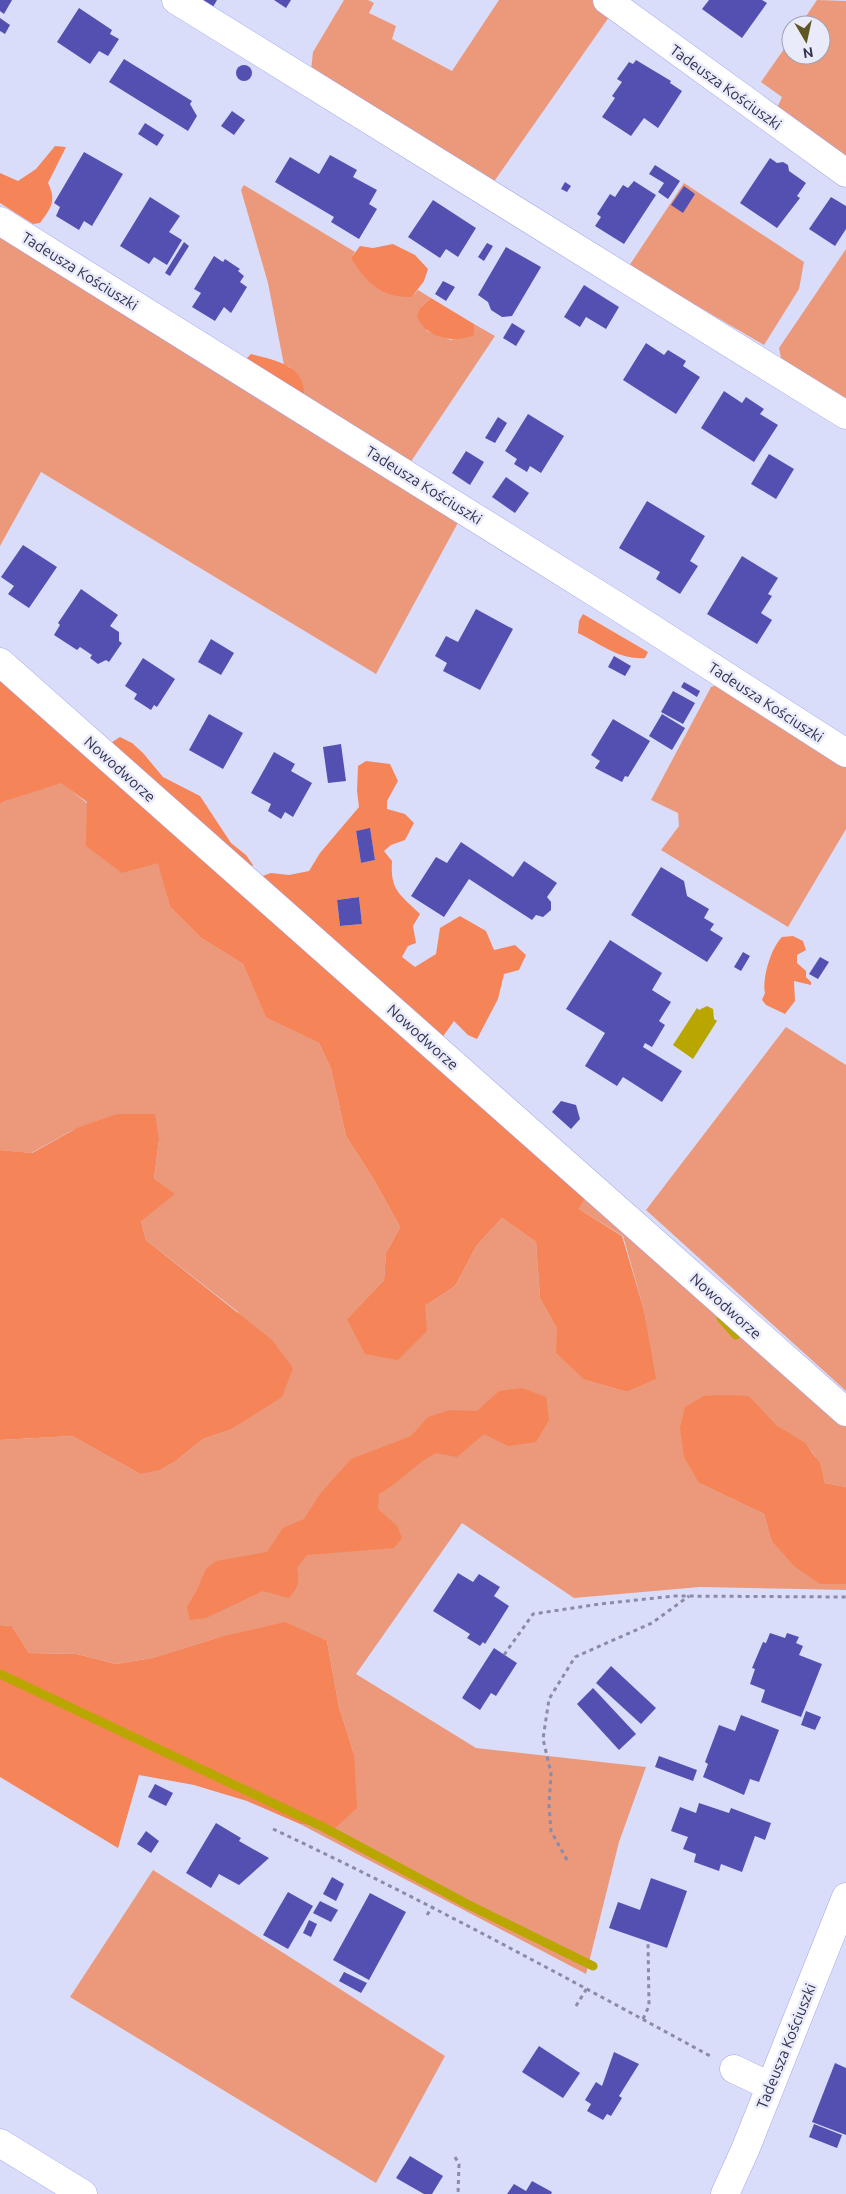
<svg xmlns="http://www.w3.org/2000/svg" width="846" height="2194" font-family="Ubuntu,sans-serif">
	<style>
		.green { fill: #eb997a }
		.forest { fill: #f58458; fill-rule: evenodd }
		.water { fill: #b9a600 }
		.lines { fill: none; stroke-linecap: round; stroke-linejoin: round }
		.stream { stroke: #b9a600; stroke-width: 9 }
		.building { fill: #5450b1 }
		.minor-casing { stroke: #a3a7ec; stroke-width: 29 }
		.major-casing { stroke: #a3a7ec; stroke-width: 29 }
		.path { stroke: #898ba8; stroke-width: 3; stroke-dasharray: 4 4; stroke-linecap: butt }
		.minor { stroke: #fff; stroke-width: 28 }
		.major { stroke: #fff; stroke-width: 28 }
		.labels { text-anchor: middle; dominant-baseline: central; stroke-width: 5; stroke-linejoin: round; paint-order: stroke }
		.street-label { font-size: 15px; fill: #2f304c; stroke: #eaebfa }
	</style>
	<rect width="100%" height="100%" fill="#daddfa"/>
	<g class="green">
		<polygon points="344,0 368,0 374,3 369,13 396,26 392,39 452,71 499,0 599,0 614,10 493,183 311,71 313,52"/>
		<polygon points="817,0 846,1 846,157 777,108 782,97 761,82 791,39 791,55 821,55 821,25 800,25"/>
		<polygon points="684,183 804,262 799,289 764,345 629,266"/>
		<polygon points="244,185 355,252 351,258 412,297 418,290 431,298 421,307 427,331 451,340 474,330 474,324 495,336 406,469 299,403 290,367 284,365 268,283 241,190"/>
		<polygon points="0,234 460,519 376,674 41,472 0,546"/>
		<polygon points="846,249 846,403 782,363 779,348"/>
		<polygon points="719,684 846,767 846,829 788,927 661,850 679,826 678,813 651,800 711,687"/>
		<path d="M61 782 159 862 170 907 201 938 243 964 266 1016 319 1043 331 1069 346 1136 374 1180 400 1227 386 1253 384 1280 347 1319 425 1306 455 1286 477 1245 502 1218 536 1242 540 1298 585 1380 627 1392 655 1379 644 1310 623 1236 579 1209 590 1191 846 1418V1487L825 1483C816 1443 804 1447 776 1425 766 1418 758 1406 749 1396L699 1483 764 1514 771 1540 820 1584H846V1590L700 1587 574 1598 462 1523 356 1674 476 1748 646 1767 619 1842 586 1974 300 1824 334 1829 354 1780V1754L339 1707 327 1641 220 1637 152 1658 116 1664 77 1654 29 1653 12 1626 0 1625V1440L72 1436 140 1474 177 1460 203 1439 230 1430 252 1415 238 1312 146 1240 141 1221 154 1179 159 1140 73 1130 31 1153 0 1150V805L3 802Z"/>
		<polygon points="786,1027 846,1065 846,1391 646,1210"/>
		<polygon points="153,1870 445,2056 376,2183 70,1997"/>
	</g>
	<g class="forest">
		<path d="M55 146 66 147 48 183C57 201 51 208 40 223L33 224 0 203V173L18 181 36 169Z"/>
		<path d="M393 244 415 255 428 269 424 281 412 297C381 298 366 282 351 258L360 246 373 248Z"/>
		<path d="M431 298 474 324V335C454 344 425 338 417 316L421 307Z"/>
		<path d="M251 354C276 361 306 365 304 397L244 361Z"/>
		<path d="M583 614 648 652 645 658C619 660 601 644 578 633L579 621Z"/>
		<path d="M0 675 106 746 120 737 132 743 143 753 163 777 200 796 231 843 246 855 253 865 247 874 251 880 271 873 289 875 309 871 320 853 359 807 357 791 358 766 366 761 390 764 398 781 387 801V809L405 814 414 823 405 840 391 845 384 851 392 861C390 891 400 894 420 914L413 926 416 943 408 946 402 957 415 967 436 954 440 928 460 916 486 931 494 950 515 945 526 955 519 970 504 974 498 999 477 1039 468 1035 454 1021 439 1042 590 1191 579 1209 622 1236 644 1310 656 1379 627 1392 585 1380 556 1353 557 1329 540 1298 536 1242 502 1218 477 1245 455 1286 425 1306 427 1331 398 1360 365 1354 347 1319 384 1280 386 1253 400 1227 374 1180 346 1136 331 1069 319 1043 266 1017 243 964 201 938 170 907 158 863 122 873 86 846 87 802 61 783 3 802 0 805ZM370 829 375 860 361 863 356 831ZM359 897 362 924 340 926 337 900Z"/>
		<path d="M793 936 803 941 806 950 797 955V963L806 971V977L811 982V985L794 981 795 1001 785 1014 766 1005 762 1000 765 993C762 978 771 948 782 937Z"/>
		<polygon points="117,1114 155,1114 159,1140 154,1179 175,1194 141,1221 146,1240 272,1340 293,1368 282,1397 230,1430 203,1439 177,1460 159,1470 140,1474 72,1436 0,1440 0,1150 32,1153 77,1128"/>
		<path d="M522 1388 546 1397 549 1420 536 1442 508 1446 484 1434 457 1457 436 1453C414 1464 401 1482 379 1494L378 1509 397 1526 402 1538 394 1548 307 1555 297 1568C300 1582 298 1588 289 1598L263 1591 206 1618 190 1620 187 1607 197 1590 206 1569 216 1561 267 1552 283 1528 304 1519 320 1494 351 1459 411 1436 428 1417 450 1410 477 1411 499 1391Z"/>
		<polygon points="723,1395 749,1396 776,1425 805,1443 820,1463 825,1483 846,1487 846,1584 820,1584 794,1566 771,1540 764,1514 699,1483 684,1457 680,1428 685,1407 704,1396"/>
		<polygon points="285,1622 327,1641 339,1707 354,1754 357,1808 334,1829 300,1824 247,1801 194,1785 139,1775 118,1848 0,1777 0,1625 12,1626 29,1653 77,1654 116,1664 152,1658 220,1637"/>
	</g>
	<polygon class="water" points="707,1006 713,1009 714,1019 717,1021 693,1059 673,1045 697,1008 699,1010"/>
	<g class="lines">
		<g class="stream">
			<polyline points="721,1318 736,1335"/>
			<polyline points="0,1674 323,1827 467,1904 593,1966"/>
		</g>
	</g>
	<g class="building">
		<polygon points="0,0 12,0 4,14 0,11"/>
		<polygon points="202,0 217,0 213,7"/>
		<polygon points="274,0 291,0 286,8"/>
		<polygon points="709,0 762,0 767,3 742,38 702,9"/>
		<polygon points="79,8 112,30 110,34 119,39 108,56 99,51 90,64 57,42"/>
		<polygon points="0,18 10,25 5,34 0,31"/>
		<polygon points="124,59 192,101 190,104 197,116 188,131 109,82"/>
		<polygon points="636,60 671,81 670,83 682,91 658,128 644,118 631,136 602,117 615,98 612,96 622,82 617,79 629,62 633,64"/>
		<circle cx="244" cy="73" r="8"/>
		<polygon points="232,111 245,120 234,135 221,126"/>
		<polygon points="145,123 164,135 157,146 138,134"/>
		<polygon points="84,152 123,174 92,226 84,221 79,230 56,216 60,207 54,203"/>
		<polygon points="330,155 357,170 353,177 377,190 369,204 377,209 359,239 331,222 334,217 275,182 290,157 319,174"/>
		<polygon points="770,158 777,163 783,162 788,165 789,171 806,183 797,196 800,198 777,228 740,203"/>
		<polygon points="655,165 680,181 668,199 658,192 664,183 649,174"/>
		<polygon points="634,181 656,195 624,244 595,226 601,217 597,214 610,194 615,197 623,185 628,188"/>
		<polygon points="565,182 571,186 567,192 561,189"/>
		<polygon points="684,186 695,194 683,213 671,205"/>
		<polygon points="150,197 180,216 169,232 182,240 167,265 154,257 149,264 120,246"/>
		<polygon points="831,197 846,206 846,229 835,246 809,229"/>
		<polygon points="433,200 476,228 458,257 446,249 440,258 408,237"/>
		<polygon points="184,242 189,246 170,276 165,273"/>
		<polygon points="487,243 493,246 484,261 478,257"/>
		<polygon points="506,247 541,267 512,316 502,317 491,310 488,302 478,295"/>
		<polygon points="214,256 223,262 225,259 240,269 238,271 244,276 240,282 247,287 231,313 224,307 215,321 192,307 201,293 194,289"/>
		<polygon points="443,281 455,287 446,301 435,294"/>
		<polygon points="584,285 619,307 606,329 586,317 580,327 564,317"/>
		<polygon points="512,323 525,331 516,346 503,338"/>
		<polygon points="646,343 664,355 668,350 686,361 683,366 700,377 676,414 623,380"/>
		<polygon points="724,391 742,403 746,397 764,409 760,414 778,425 754,462 701,428"/>
		<polygon points="528,414 564,436 541,473 530,466 527,472 514,464 517,459 505,451"/>
		<polygon points="498,417 507,423 495,443 485,438"/>
		<polygon points="466,451 484,462 470,485 452,473"/>
		<polygon points="769,454 794,469 776,499 751,484"/>
		<polygon points="506,477 529,493 515,513 492,497"/>
		<polygon points="647,501 705,536 690,561 698,566 680,594 656,579 660,572 619,548"/>
		<polygon points="23,545 57,567 29,608 8,594 14,586 1,577"/>
		<polygon points="742,556 778,578 768,594 772,596 761,613 772,620 757,644 707,614"/>
		<polygon points="81,589 118,615 110,626 119,632 119,641 122,643 109,662 106,660 98,664 90,658 92,655 80,647 77,650 54,635 60,625 58,623"/>
		<polygon points="476,609 513,629 480,690 443,671 447,663 435,656 446,636 458,642"/>
		<polygon points="211,639 234,653 221,675 198,662"/>
		<polygon points="614,656 631,666 625,676 608,667"/>
		<polygon points="143,658 175,679 157,707 154,705 151,710 134,699 137,694 125,686"/>
		<polygon points="684,682 700,691 697,697 681,687"/>
		<polygon points="673,691 695,703 683,724 661,712"/>
		<polygon points="209,714 243,733 223,769 189,750"/>
		<polygon points="662,714 685,728 672,750 649,736"/>
		<polygon points="613,719 650,741 628,777 625,776 622,782 595,768 600,761 591,755"/>
		<polygon points="341,744 346,781 328,783 323,747"/>
		<polygon points="274,752 295,764 291,771 312,783 293,817 285,812 281,819 268,811 271,804 251,793"/>
		<polygon points="370,828 375,860 361,863 356,831"/>
		<polygon points="461,842 513,877 524,861 557,883 547,897 551,902 551,910 543,917 536,915 532,920 469,879 444,917 411,896 436,857 447,863"/>
		<polygon points="661,867 684,881 687,896 709,909 704,918 714,924 710,930 723,938 707,962 631,915"/>
		<polygon points="359,897 362,924 340,926 337,900"/>
		<polygon points="610,940 662,973 652,990 671,1002 659,1021 665,1025 652,1047 645,1043 643,1047 682,1071 662,1102 623,1077 617,1086 585,1066 605,1033 566,1009"/>
		<polygon points="743,952 750,956 741,971 734,967"/>
		<polygon points="820,957 829,962 818,979 809,974"/>
		<polygon points="561,1101 576,1105 580,1119 571,1129 552,1112"/>
		<polygon points="458,1573 473,1582 479,1574 500,1587 494,1596 509,1606 485,1644 483,1642 480,1646 467,1638 470,1634 433,1611"/>
		<polygon points="770,1633 785,1638 787,1633 799,1637 796,1643 803,1646 799,1655 822,1664 801,1717 761,1702 765,1690 750,1684 755,1669 752,1668 763,1642 766,1643"/>
		<polygon points="494,1648 517,1663 496,1696 491,1693 480,1710 462,1698"/>
		<polygon points="611,1666 656,1708 641,1724 596,1683"/>
		<polygon points="593,1688 636,1734 619,1750 577,1704"/>
		<polygon points="806,1711 821,1717 815,1730 801,1725"/>
		<polygon points="741,1715 779,1730 759,1782 750,1779 744,1795 703,1777 708,1764 705,1762 719,1725 735,1731"/>
		<polygon points="659,1756 697,1770 693,1781 655,1767"/>
		<polygon points="155,1784 173,1793 166,1806 148,1797"/>
		<polygon points="699,1803 729,1813 731,1808 771,1823 765,1840 755,1836 742,1872 721,1864 719,1871 694,1862 696,1854 683,1849 688,1837 671,1831 680,1807 696,1813"/>
		<polygon points="216,1823 241,1838 239,1841 269,1858 239,1885 219,1874 211,1888 186,1873"/>
		<polygon points="146,1831 159,1841 151,1853 137,1844"/>
		<polygon points="332,1877 344,1884 336,1901 323,1894"/>
		<polygon points="651,1878 687,1891 667,1948 609,1928 618,1902 640,1910"/>
		<polygon points="288,1892 313,1906 288,1949 263,1935"/>
		<polygon points="370,1893 406,1912 369,1980 333,1960"/>
		<polygon points="320,1901 338,1910 331,1922 313,1913"/>
		<polygon points="309,1920 317,1924 311,1937 303,1933"/>
		<polygon points="344,1972 367,1983 361,1993 339,1981"/>
		<polygon points="539,2046 580,2073 563,2098 522,2072"/>
		<polygon points="614,2052 639,2064 619,2096 622,2098 611,2116 607,2114 603,2120 587,2111 591,2104 585,2100 596,2082 602,2086"/>
		<polygon points="835,2063 846,2068 846,2135 812,2122"/>
		<polygon points="814,2124 842,2135 837,2148 809,2137"/>
		<polygon points="410,2156 443,2176 432,2194 424,2194 396,2178"/>
		<polygon points="532,2181 552,2192 551,2194 507,2194 514,2184 526,2191"/>
	</g>
	<g class="lines">
		<g class="minor-casing">
			<g id="minor">
				<polyline points="176,0 846,415"/>
				<polyline points="607,0 846,173"/>
				<polyline points="0,221 620,608 846,753"/>
				<polyline points="0,662 846,1412"/>
				<polyline points="734,2069 770,2086"/>
				<polyline points="0,2143 83,2194"/>
			</g>
		</g>
		<g class="major-casing">
			<polyline id="major" points="725,2194 745,2150 846,1897"/>
		</g>
		<g class="path">
			<polyline points="504,1655 533,1614 600,1604 674,1596 846,1597"/>
			<path d="M273 1829C422 1899 567 1978 712 2057"/>
			<polyline points="567,1860 551,1831 549,1805 551,1773 543,1739 549,1699 575,1657 652,1623 689,1596"/>
			<polyline points="427,1915 433,1906"/>
			<polyline points="576,2006 587,1988"/>
			<polyline points="643,2019 649,2006 648,1941"/>
			<polyline points="455,2157 459,2164 458,2194"/>
		</g>
		<use href="#minor" class="minor"/>
		<use href="#major" class="major"/>
	</g>
	<g class="labels">
		<g class="street-label">
			<text transform="translate(726 87) rotate(36)">Tadeusza Kościuszki</text>
			<text transform="translate(80 271) rotate(32)">Tadeusza Kościuszki</text>
			<text transform="translate(424 485) rotate(32)">Tadeusza Kościuszki</text>
			<text transform="translate(766 702) rotate(33)">Tadeusza Kościuszki</text>
			<text transform="translate(120 769) rotate(42)">Nowodworze</text>
			<text transform="translate(423 1037) rotate(42)">Nowodworze</text>
			<text transform="translate(726 1306) rotate(42)">Nowodworze</text>
			<text transform="translate(786 2046) rotate(-68)">Tadeusza Kościuszki</text>
		</g>
	</g>
	<g transform="translate(806 40) rotate(171)"><circle r="24" fill="#eaebfa" stroke="#9fa0b4"/>
	<path d="M0-4L9 19L0 12L-9 19Z" fill="#5f5824"/>
	<text y="-8" font-size="14" font-weight="bold" text-anchor="middle" fill="#2f304c">N</text>
	</g>
</svg>
